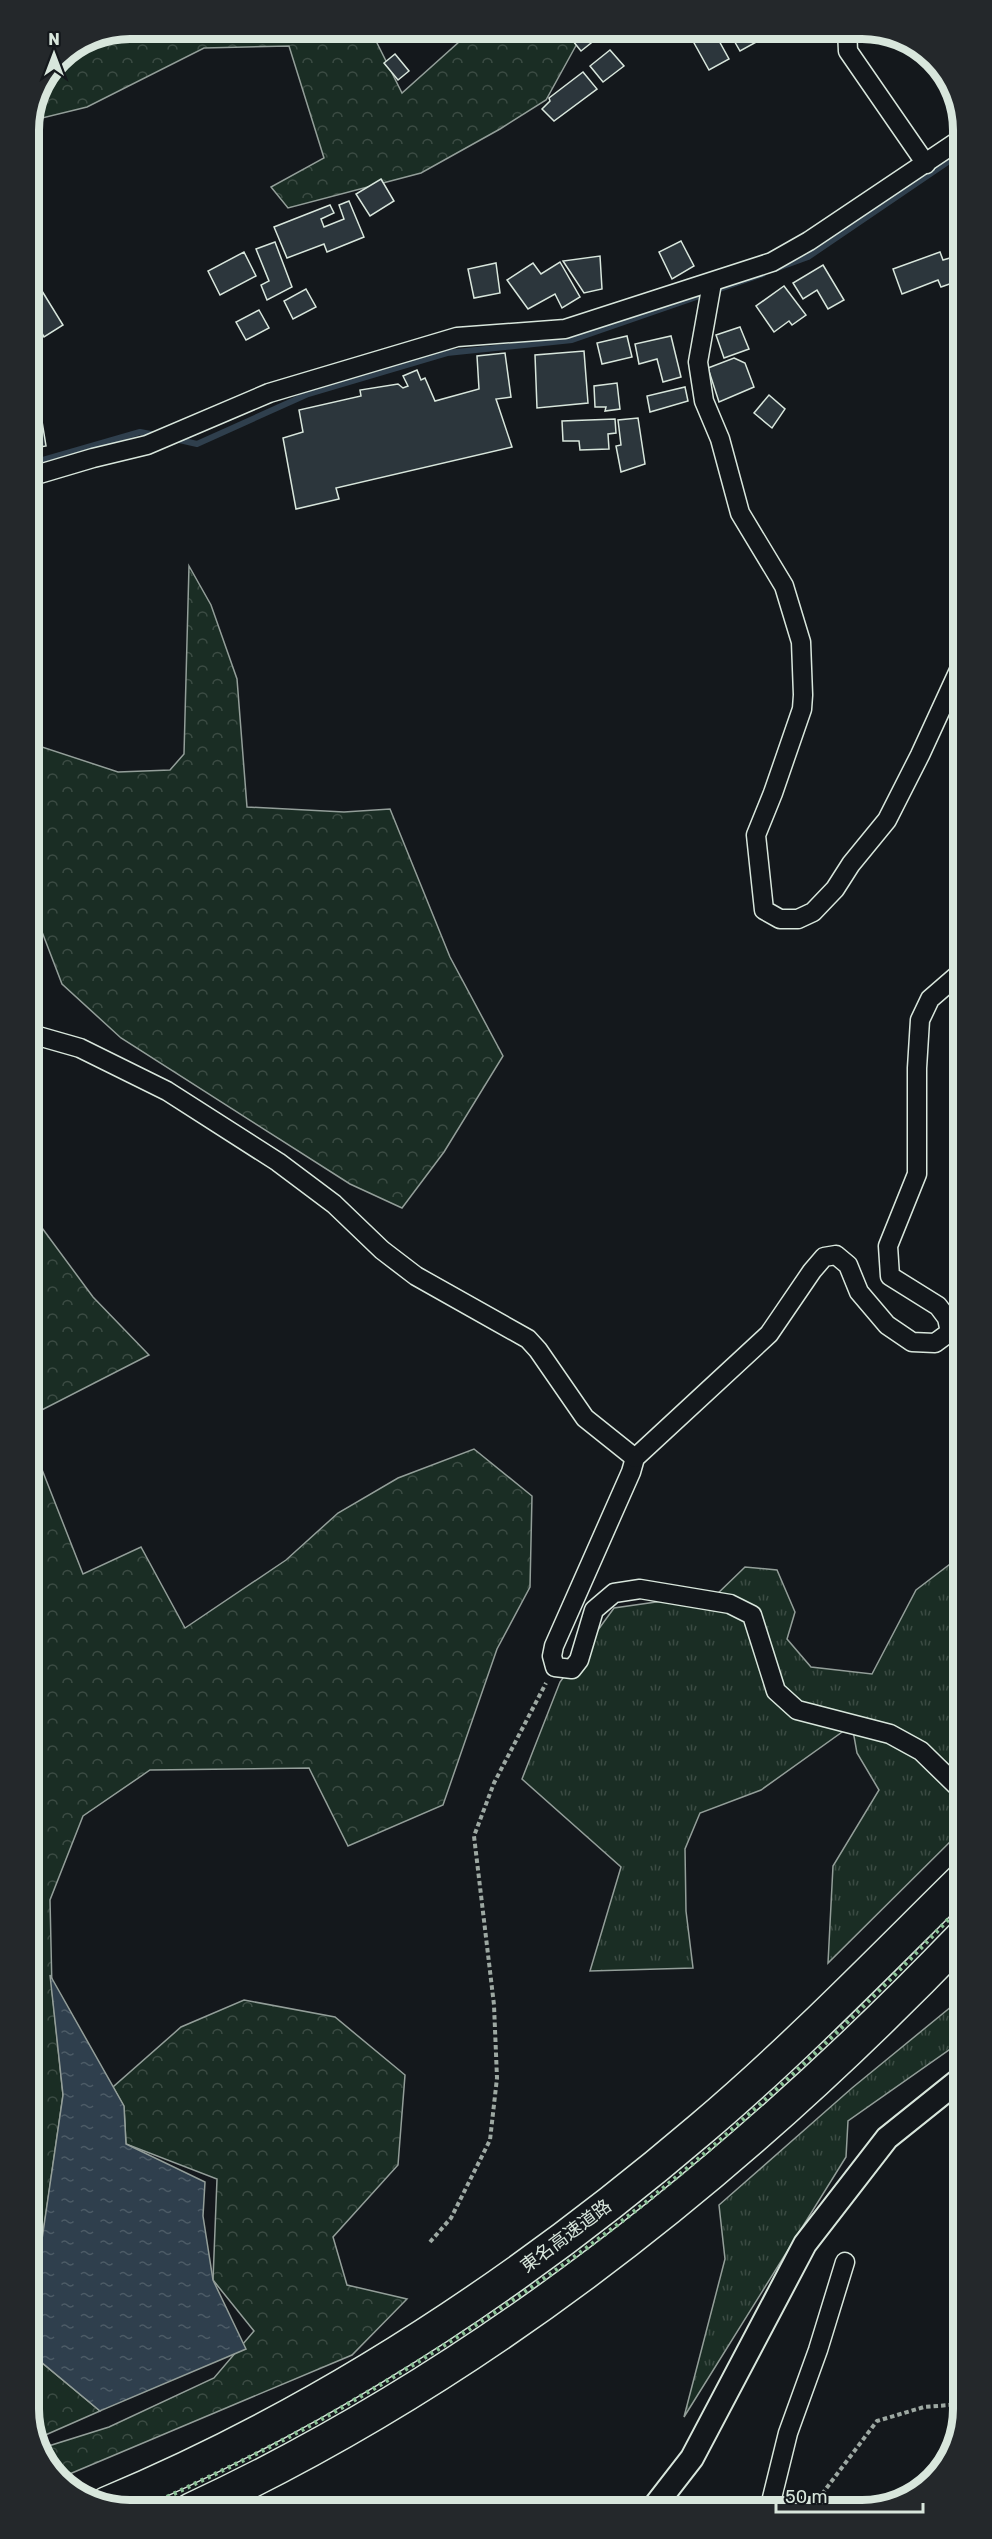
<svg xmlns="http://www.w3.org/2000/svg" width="992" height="2539" font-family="Rubik,'Noto Sans JP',sans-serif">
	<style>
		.grass { fill: url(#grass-tufts); stroke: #939e99; stroke-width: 1.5 }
		.forest { fill: url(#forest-crowns); stroke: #939e99; stroke-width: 1.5 }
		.water { fill: url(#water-ripples); stroke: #939e99; stroke-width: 1.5 }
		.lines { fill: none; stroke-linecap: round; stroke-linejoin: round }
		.stream { stroke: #2f3f4d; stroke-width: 6 }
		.building { fill: #2c363c; stroke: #d8e6dc; stroke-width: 1.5 }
		.minor-casing { stroke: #d8e6dc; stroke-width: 21 }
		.tertiary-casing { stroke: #d8e6dc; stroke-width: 26 }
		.motorway-casing { stroke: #d8e6dc; stroke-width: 36 }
		.path { stroke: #9da8a2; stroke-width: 4; stroke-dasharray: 4.5 3; stroke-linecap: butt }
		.minor { stroke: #14181c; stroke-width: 18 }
		.tertiary { stroke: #14181c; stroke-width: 22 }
		.motorway { stroke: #14181c; stroke-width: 33 }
		.hedge { stroke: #8ac095; stroke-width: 4.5; stroke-dasharray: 3 4.5; stroke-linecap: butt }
		.labels { text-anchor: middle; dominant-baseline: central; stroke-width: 4.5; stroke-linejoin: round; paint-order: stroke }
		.street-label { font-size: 18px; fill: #d8e6dc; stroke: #14181c }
		.rim { fill: none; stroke: #d8e6dc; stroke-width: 8 }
	</style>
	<defs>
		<pattern id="grass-tufts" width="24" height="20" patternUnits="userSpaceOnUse" patternTransform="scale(1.5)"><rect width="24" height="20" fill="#1a2d24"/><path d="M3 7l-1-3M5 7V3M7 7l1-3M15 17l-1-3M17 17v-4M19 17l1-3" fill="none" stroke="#3b4b43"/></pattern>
		<pattern id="forest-crowns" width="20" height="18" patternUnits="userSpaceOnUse" patternTransform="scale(1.5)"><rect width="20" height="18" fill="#1a2d24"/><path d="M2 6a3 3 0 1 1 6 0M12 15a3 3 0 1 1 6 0" fill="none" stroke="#3b4b43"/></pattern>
		<pattern id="water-ripples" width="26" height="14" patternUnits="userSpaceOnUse" patternTransform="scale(1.5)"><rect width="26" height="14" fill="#2f3f4d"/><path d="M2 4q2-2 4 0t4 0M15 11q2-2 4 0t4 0" fill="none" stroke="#4c5b66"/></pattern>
	</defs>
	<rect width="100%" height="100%" fill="#14181c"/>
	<g class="grass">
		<polygon points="962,1555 962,1830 828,1963 833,1866 879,1790 857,1753 852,1725 761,1790 700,1813 685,1849 686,1911 693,1968 590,1971 621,1867 522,1779 560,1682 614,1608 663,1601 713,1598 745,1567 777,1570 795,1612 787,1639 811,1667 872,1674 916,1590"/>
		<polygon points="963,1997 963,2040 848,2121 846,2157 684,2417 725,2259 719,2205 852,2088"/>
	</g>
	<g class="forest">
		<polygon points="584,31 546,100 500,129 421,173 288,208 271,187 324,158 289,46 204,48 87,107 30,121 59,58 92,36 372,33 402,93 469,33"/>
		<polygon points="189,566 211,605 237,679 247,807 344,812 390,809 450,957 503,1056 444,1152 402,1208 350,1184 121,1038 62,984 39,924 30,920 30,743 118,772 170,770 184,754"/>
		<polygon points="31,1213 93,1297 149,1355 32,1415"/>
		<polygon points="32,1444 83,1574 141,1547 185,1628 286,1560 338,1513 398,1478 474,1449 532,1496 530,1587 497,1649 443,1805 348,1846 309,1768 150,1770 83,1816 50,1900 52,1990 63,2095 34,2297 40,2361 100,2411 34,2440"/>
		<polygon points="244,2000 335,2017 405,2075 398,2165 333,2237 347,2285 407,2299 352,2355 60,2478 39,2449 109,2427 214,2378 254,2331 213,2280 217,2179 126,2144 124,2107 113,2087 181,2027"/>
	</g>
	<polygon class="water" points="50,1975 124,2106 126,2144 205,2182 203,2216 213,2280 246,2349 100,2411 40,2361 33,2301 63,2095"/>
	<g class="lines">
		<g class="stream">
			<polyline points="775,269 808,257 958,155"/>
			<polyline points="175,439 197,444 308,394 447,353 572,340 763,274"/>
			<polyline points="29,464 140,432 156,435"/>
		</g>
	</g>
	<g class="building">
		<polygon points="691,30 713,30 729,59 709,70 688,32"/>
		<polygon points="728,30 754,30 760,40 740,51"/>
		<polygon points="585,31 604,31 605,32 581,51 573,41"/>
		<polygon points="610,50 624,66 603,82 590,66"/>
		<polygon points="395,54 409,71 398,80 384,63"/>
		<polygon points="583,72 597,89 554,121 542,109 550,101 549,98"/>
		<polygon points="381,179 394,201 370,216 356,194"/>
		<polygon points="349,201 364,237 327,252 324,244 287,258 274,227 330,205 334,213 321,219 324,227 344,219 339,205"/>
		<polygon points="681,241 694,266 672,279 659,252"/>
		<polygon points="275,242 292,287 267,300 261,285 269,281 256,249"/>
		<polygon points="244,252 256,276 220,295 208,271"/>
		<polygon points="940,252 943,260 950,258 958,281 941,287 938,280 902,294 893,269"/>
		<polygon points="600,256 602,289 584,293 563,261"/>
		<polygon points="560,262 580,297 562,308 555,294 528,309 507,280 533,263 541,274"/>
		<polygon points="496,263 500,293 474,298 468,269"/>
		<polygon points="823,265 844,300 828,309 817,290 803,299 793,283"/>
		<polygon points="784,286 806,315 792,325 789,321 774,332 756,306"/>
		<polygon points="306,289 316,307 293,319 284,301"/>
		<polygon points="42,291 63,325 44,337 34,317 29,320 29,298"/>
		<polygon points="259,310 269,328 246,340 236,322"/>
		<polygon points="740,327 749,349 724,358 716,335"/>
		<polygon points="627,336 632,357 602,364 597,343"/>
		<polygon points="671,336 681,377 663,382 657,359 639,364 635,344"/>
		<polygon points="584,351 588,403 537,408 535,355"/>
		<polygon points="505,353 511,397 496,399 512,447 336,488 339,499 296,509 283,438 303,432 299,410 361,396 360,390 398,384 403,388 408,386 403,376 417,370 421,380 425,378 435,401 479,389 477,356"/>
		<polygon points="734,358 745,363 754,387 719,402 708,368"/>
		<polygon points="617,383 620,409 605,411 606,407 595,407 594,386"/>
		<polygon points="685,387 688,401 650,412 647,396"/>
		<polygon points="769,395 785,409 772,428 754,413"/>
		<polygon points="41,415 46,446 29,449 29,417"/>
		<polygon points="638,418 645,464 621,472 616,446 621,445 618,420"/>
		<polygon points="615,419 616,433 608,434 609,449 580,450 579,441 563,441 562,421"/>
	</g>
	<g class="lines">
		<g class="minor-casing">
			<g id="minor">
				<polyline points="847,29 848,51 926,164"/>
				<polyline points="712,283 698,362 704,401 720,439 740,513 784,586 801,642 803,695 802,709 773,793 756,835 764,910 780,919 798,919 813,912 835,889 851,864 887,820 920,755 960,668"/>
				<polyline points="29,477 93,458 147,445 269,393 457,337 565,329 772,262 809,241 958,141"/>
				<polyline points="960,973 930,999 920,1020 917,1068 917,1174 888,1246 890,1276 938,1306 947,1318 950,1332 935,1343 912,1342 887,1325 859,1292 848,1265 836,1255 824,1257 812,1271 769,1334 635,1458 631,1472 554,1646 552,1656 555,1667 572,1669 579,1660 594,1610 614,1593 640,1589 730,1604 752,1615 776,1691 797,1710 890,1734 921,1751 962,1791"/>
				<polyline points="31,1034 80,1048 167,1091 278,1162 334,1204 382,1250 416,1276 528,1339 538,1350 585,1418 635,1458"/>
				<polyline points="770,2506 788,2433 818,2350 845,2262"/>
			</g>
		</g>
		<g class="tertiary-casing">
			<polyline id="tertiary" points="654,2507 692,2458 805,2244 887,2138 963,2077"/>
		</g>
		<g class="motorway-casing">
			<g id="motorway">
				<path d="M106 2504C324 2413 524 2280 702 2128 794 2050 877 1964 962 1880"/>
				<path d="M191 2510C484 2374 739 2169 962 1937"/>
			</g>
		</g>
		<g class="path">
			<polyline points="430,2242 451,2218 490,2140 497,2078 494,2005 474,1836 494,1783 546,1683"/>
			<polyline points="813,2506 877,2421 924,2407 963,2404"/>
		</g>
		<use href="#minor" class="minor"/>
		<use href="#tertiary" class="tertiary"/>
		<use href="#motorway" class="motorway"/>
		<path class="hedge" d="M140 2510C213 2475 287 2441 356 2399 423 2360 488 2318 552 2273 702 2167 836 2038 962 1905"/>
	</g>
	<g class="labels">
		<g class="street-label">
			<text transform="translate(566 2236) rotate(-37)">東名高速道路</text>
		</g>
	</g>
	<path d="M0 0H992V2539H0ZM130 39H862A91 91 0 0 1 953 130V2409A91 91 0 0 1 862 2500H130A91 91 0 0 1 39 2409V130A91 91 0 0 1 130 39Z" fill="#24282b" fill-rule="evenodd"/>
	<path class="rim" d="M130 39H862A91 91 0 0 1 953 130V2409A91 91 0 0 1 862 2500H130A91 91 0 0 1 39 2409V130A91 91 0 0 1 130 39Z"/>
	<g transform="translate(54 54)" stroke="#14181c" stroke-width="4.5" paint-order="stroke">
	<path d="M0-4.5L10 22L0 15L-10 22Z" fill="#d8e6dc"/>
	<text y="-9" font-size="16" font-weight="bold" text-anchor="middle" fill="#d8e6dc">N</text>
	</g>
	<path d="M776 2503v9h147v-9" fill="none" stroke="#d8e6dc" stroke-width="3"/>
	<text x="785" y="2503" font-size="18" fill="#d8e6dc" stroke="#14181c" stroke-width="4.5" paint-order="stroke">50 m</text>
</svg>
